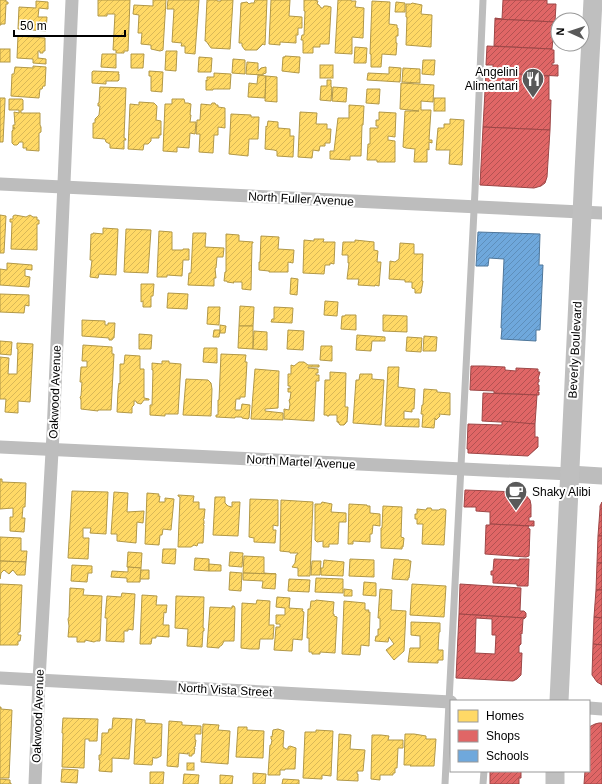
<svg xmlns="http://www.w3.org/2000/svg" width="602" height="784" font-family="Arial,sans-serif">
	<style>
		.homes { fill: url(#homes-hatch); stroke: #b29847 }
		.shops { fill: url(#shops-hatch); stroke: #9d4747; fill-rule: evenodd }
		.schools { fill: url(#schools-hatch); stroke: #4e769a }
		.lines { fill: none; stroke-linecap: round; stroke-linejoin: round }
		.service { stroke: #bdbdbd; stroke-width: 7 }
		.minor { stroke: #bdbdbd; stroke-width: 13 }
		.tertiary { stroke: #bdbdbd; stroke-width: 17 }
		.secondary { stroke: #bfbfbf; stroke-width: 19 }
		.labels { text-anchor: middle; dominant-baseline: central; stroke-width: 4; stroke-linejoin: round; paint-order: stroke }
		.poi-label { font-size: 12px; fill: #000; stroke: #fff; text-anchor: end }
		.street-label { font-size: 12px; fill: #000; stroke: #fff }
	</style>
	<defs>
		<pattern id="homes-hatch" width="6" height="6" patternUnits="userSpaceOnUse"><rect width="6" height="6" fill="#ffd966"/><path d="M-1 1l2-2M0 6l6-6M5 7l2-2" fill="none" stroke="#d9b857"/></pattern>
		<pattern id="shops-hatch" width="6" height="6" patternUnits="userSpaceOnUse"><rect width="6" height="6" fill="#e06666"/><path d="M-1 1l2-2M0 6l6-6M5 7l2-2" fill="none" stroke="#b35252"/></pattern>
		<pattern id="schools-hatch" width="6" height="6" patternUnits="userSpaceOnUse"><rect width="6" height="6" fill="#6fa8dc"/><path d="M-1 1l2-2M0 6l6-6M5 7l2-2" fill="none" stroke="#5e8fbb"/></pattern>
	</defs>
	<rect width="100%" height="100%" fill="#fff"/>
	<g class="homes">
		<polygon points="0,0 6,0 6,2 8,2 8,4 6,4 5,24 1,24 1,25 0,25"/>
		<polygon points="98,0 130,0 128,51 124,51 124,53 116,53 116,50 113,50 115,14 107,14 107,16 98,16"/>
		<polygon points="153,0 166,0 163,50 160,51 151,49 151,45 141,44 142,33 138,33 139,15 133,14 134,5 153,6"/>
		<polygon points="168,0 199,0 195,54 185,53 185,46 181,46 182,43 172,42 174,9 167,9"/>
		<polygon points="207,0 217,0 217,1 221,1 221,0 233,0 230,49 211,48 206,41 205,41"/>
		<polygon points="255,0 267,0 265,45 263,44 257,50 245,50 242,46 242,43 239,43 241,3 247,2 249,4 251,3 254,3"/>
		<polygon points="271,0 290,0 289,16 302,17 302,28 298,28 298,35 296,35 296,43 280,42 280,45 269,44"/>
		<polygon points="304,0 314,0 318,1 317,4 319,5 321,8 323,8 324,6 327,6 331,7 331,9 329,44 320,44 320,47 313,47 313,53 303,53 303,40 301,40 302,35 304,35 305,11 304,11"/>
		<polygon points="338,0 351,0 351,1 356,1 355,7 364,8 363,38 352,37 352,54 335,53"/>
		<polygon points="36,1 48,2 48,9 39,8 38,17 47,17 46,31 18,29 19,7 36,8"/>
		<polygon points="372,1 390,2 389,24 397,25 397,28 398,28 398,36 396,36 396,43 397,43 396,55 382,54 381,67 371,67 371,54 370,54"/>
		<polygon points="396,2 405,3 405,12 395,12"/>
		<polygon points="412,3 422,5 421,14 432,15 431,47 406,45 407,17 406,17 406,4 411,4"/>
		<polygon points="18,36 45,38 45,51 43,51 43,53 40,53 40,51 38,51 38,58 46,59 46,64 33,63 33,59 17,58"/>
		<polygon points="355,47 367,48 366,63 354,63"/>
		<rect x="0" y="49" width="10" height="13"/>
		<polygon points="166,51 177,51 176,71 165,70"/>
		<polygon points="102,54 116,54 116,68 101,67"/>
		<polygon points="131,54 144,54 143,68 131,68"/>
		<polygon points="285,56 300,57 299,73 282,71 283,57 285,57"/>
		<polygon points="199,57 212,58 211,72 198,72"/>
		<polygon points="233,59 245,60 245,74 232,73"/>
		<polygon points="423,60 435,60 434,75 422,74"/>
		<polygon points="247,62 258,63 258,71 261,68 266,67 266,73 263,74 263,75 246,74"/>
		<rect x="320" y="65" width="13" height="13"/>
		<polygon points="33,66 46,67 45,86 43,86 42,89 40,89 39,98 11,96 12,74 14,74 15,67 33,68"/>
		<polygon points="389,67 401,68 400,82 367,80 368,73 389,74"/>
		<polygon points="403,68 420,69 420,83 402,82"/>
		<polygon points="93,71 119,72 118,74 119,74 119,80 118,81 106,81 106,84 92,83 92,72"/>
		<polygon points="149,71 163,72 162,92 151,91 151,76 149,76"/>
		<polygon points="214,73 231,74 230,89 213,89 213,90 206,90 206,80 207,81 207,77 214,77"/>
		<polygon points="258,75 266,76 265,98 248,97 249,83 257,84"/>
		<polygon points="266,76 277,77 277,102 265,101"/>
		<polygon points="327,80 331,80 331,87 332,87 331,101 320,100 321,86 327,86"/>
		<polygon points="401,83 434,85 433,102 421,101 421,110 431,110 429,140 432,140 432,143 429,142 429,150 427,149 427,162 414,162 415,149 406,148 403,147 405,111 419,111 400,109"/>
		<polygon points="100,87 126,88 124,138 125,138 126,140 124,140 124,149 110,148 110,144 106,142 105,139 93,138 93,123 95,123 95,119 99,115 100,106 98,106 98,103 99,103"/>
		<polygon points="333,87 347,88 346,102 332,101"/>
		<polygon points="367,89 380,89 379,104 366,103"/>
		<polygon points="0,98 5,98 5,101 3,142 0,142"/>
		<rect x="434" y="98" width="11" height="13"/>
		<polygon points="9,99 22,99 23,100 23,110 21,110 21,113 40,113 40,125 41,127 41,132 39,133 39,151 26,150 27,148 23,148 23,142 19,142 19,143 17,145 14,145 12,143 12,131 13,130 13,128 15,128 13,128 13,125 15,125 14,112 19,113 19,110 9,110"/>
		<polygon points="172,99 184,99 185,103 188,103 191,104 190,115 191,115 190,122 196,122 195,134 190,133 189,148 177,147 177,152 163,151 165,104 172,104"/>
		<polygon points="139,102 154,103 157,106 156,120 161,121 161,135 159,135 159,138 151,138 151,141 148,144 144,144 143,150 128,149 130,104 139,105"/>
		<polygon points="212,103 215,103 216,105 218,105 218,107 225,108 225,128 218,127 218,135 214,135 213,153 199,152 200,134 196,134 197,120 200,120 201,104 211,105"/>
		<polygon points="349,105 364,106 363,125 362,125 361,156 350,156 350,160 330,159 330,151 334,151 338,118 349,118"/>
		<polygon points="300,112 317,113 316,124 327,124 327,129 331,129 330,143 325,143 325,146 320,146 319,151 313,150 312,158 298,157"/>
		<polygon points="379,112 396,113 395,137 388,136 388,140 395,141 395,162 377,162 377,160 367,160 368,144 370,144 370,128 378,128 378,126 376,126 376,120 379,120"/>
		<polygon points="231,114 251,115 251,117 259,117 258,139 249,139 248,156 229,154"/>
		<polygon points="450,119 464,120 462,165 449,164 450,150 436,150 438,128 444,128 444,124 450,124"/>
		<polygon points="268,121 278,122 278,128 290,129 290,136 294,136 293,157 277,156 277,151 274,150 265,149 266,126 267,127"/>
		<polygon points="0,215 6,216 4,253 0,253"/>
		<polygon points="15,215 26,217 30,215 33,217 37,217 37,220 39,220 39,224 37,224 37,250 11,249 12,222 10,222 10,219 13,219 13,216"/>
		<polygon points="103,228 118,229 116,275 99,274 98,278 90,277 92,260 90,260 91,234 93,234 93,233 103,234"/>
		<polygon points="126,229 151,230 148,273 124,272"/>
		<polygon points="159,231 172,232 172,250 183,250 183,249 189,249 189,260 183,260 182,276 167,275 167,277 157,277"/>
		<polygon points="193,233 206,233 205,247 224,248 223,257 217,257 216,268 215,268 216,278 214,278 214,286 188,285 189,273 191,273"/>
		<polygon points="226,234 239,235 239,241 253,242 253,243 252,243 251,290 242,289 242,282 233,282 234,283 227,282 227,281 224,281 225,272 226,272"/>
		<polygon points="261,236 279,237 278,249 294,250 293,263 288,262 288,272 269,272 269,271 259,270 259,262 260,262"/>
		<polygon points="314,239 324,239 323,242 335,242 334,264 330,263 330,265 325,265 324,274 303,273 304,240 314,241"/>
		<polygon points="355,240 374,242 374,250 378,251 377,262 381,262 379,286 375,285 375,286 358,285 359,279 347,279 349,263 348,263 348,255 342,255 343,242 355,242"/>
		<polygon points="400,243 414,244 414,254 423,254 422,281 423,281 421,293 415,293 415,289 412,288 412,282 405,282 405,280 389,279 390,261 395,262 399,259"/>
		<polygon points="7,263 32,265 32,270 25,269 25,276 30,277 29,287 0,285 0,269 7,270"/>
		<polygon points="291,278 298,279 297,295 290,294"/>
		<polygon points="141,284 154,284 153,296 151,296 151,307 143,307 143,301 141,302"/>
		<polygon points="168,293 188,294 187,309 167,308"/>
		<polygon points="0,294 29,295 29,306 25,305 24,313 0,312"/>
		<polygon points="325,301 338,302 337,316 324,315"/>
		<polygon points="240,306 254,307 253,326 239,326"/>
		<polygon points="208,307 220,307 219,325 207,324"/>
		<polygon points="274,307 293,308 292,323 271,322 272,319 274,319"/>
		<polygon points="345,315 356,315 356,330 341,329 342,316 345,316"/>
		<polygon points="383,315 407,316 407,332 383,331"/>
		<polygon points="82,320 105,321 105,325 108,325 108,323 115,323 114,338 113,338 112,340 109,340 109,338 82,336"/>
		<polygon points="220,325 226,326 225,333 220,333"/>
		<polygon points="239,326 253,326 253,349 238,348"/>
		<polygon points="214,330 220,330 219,337 213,337"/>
		<polygon points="288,330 304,331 303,350 287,349"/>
		<polygon points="254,331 267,332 267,350 253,349"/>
		<polygon points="139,334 152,335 151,349 139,349"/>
		<polygon points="357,335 385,337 385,341 372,341 371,351 356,350"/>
		<polygon points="424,336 437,337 436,351 423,351"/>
		<polygon points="407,337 422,338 421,352 406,351"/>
		<polygon points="0,341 12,342 11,355 0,354"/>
		<polygon points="17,343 33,344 30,402 18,401 18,413 5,412 6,399 0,399 0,357 9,358 8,374 17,374 18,349 17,349"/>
		<polygon points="83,345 112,347 112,354 114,354 111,410 98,410 98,411 81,409 81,400 80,397 81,396 82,382 80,382 81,367 87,367 87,361 82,361"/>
		<polygon points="321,346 332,346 332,361 320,360"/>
		<polygon points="204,348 217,348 217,363 203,362"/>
		<polygon points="221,354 246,355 245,362 247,362 245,397 240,397 240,399 236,399 235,410 241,410 242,404 250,405 249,418 248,419 242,418 242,417 235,417 235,418 216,417 216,415 218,415 218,400 219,400"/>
		<polygon points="125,355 140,356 140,369 144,369 144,398 149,399 149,400 144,400 141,404 137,403 136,401 134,401 134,405 132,407 132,413 117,412 118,391 119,383 120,384 120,364 124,364"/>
		<polygon points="162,361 169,361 169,363 181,364 178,414 165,414 165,416 150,415 150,405 152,405 153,370 152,370 152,363 162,364"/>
		<polygon points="299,362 304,362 308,365 319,365 319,367 308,367 308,368 318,369 318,373 316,373 316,375 319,375 319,381 316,381 314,421 284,419 284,409 289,410 290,404 289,400 290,399 291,392 288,392 288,388 290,389 290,386 288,386 288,374 291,374 291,365 294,366"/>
		<polygon points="388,367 399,367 398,387 415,389 414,409 412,409 412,412 404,411 404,419 419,419 419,427 385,426"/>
		<polygon points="255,369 279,371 278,408 265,409 265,411 283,413 283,420 251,419"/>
		<polygon points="330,372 346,373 345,407 348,407 347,422 346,422 346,423 344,425 340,425 338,422 339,422 337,422 337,415 329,415 329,416 327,416 327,415 324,415 325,380 330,380"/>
		<polygon points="360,374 372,374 372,379 384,380 381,425 353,423 356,380 359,380"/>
		<polygon points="186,379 208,380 211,383 212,389 211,416 183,415"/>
		<polygon points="424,389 437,390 437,392 450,393 450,415 439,414 440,416 436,420 435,418 434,428 422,427 423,414 421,414 422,405 423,405"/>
		<polygon points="0,479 2,479 2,482 26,483 25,507 23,507 22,518 25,518 24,532 10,531 10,517 13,517 13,508 0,509"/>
		<polygon points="72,491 108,492 106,534 90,533 91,528 83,528 83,538 89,538 88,559 68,558"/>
		<polygon points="114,492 128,493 127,512 144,511 143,523 137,522 136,543 117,541 117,534 111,534"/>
		<polygon points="147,493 159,494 158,496 160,496 159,502 165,502 165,498 174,499 171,530 163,529 162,535 160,535 159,545 145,544"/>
		<polygon points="178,495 194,496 193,502 199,502 199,509 205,509 204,519 203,519 204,521 204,524 203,525 204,525 203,543 198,543 197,546 194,545 191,547 178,547 180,497 178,496"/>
		<polygon points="215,497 225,497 225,503 228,506 232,507 232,502 240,502 238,536 213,535"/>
		<polygon points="250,499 278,500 278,526 273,525 273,530 276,530 275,543 254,542 254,538 249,537"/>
		<polygon points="281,500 313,502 310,576 298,576 298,568 292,567 295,563 296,555 297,555 298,553 290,553 290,552 280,551"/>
		<polygon points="322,502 332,504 331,512 346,513 346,522 339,522 338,544 329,544 329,547 323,547 323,541 317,542 315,540 315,504 321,504"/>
		<polygon points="349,504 367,505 367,506 370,506 370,513 380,514 380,526 373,525 372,534 370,534 370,542 353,541 353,544 348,544"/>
		<polygon points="383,506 402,507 401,537 404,538 403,547 402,547 402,549 381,548 381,528 382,528"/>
		<polygon points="427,508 431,508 432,510 439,510 440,509 444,509 446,510 444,545 422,544 423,524 417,524 417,519 415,519 415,514 417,514 417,509 426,510"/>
		<polygon points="0,537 21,538 21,551 27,551 26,562 0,561"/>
		<polygon points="163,549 176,549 175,564 162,563"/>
		<polygon points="128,552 142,553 141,568 127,567"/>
		<polygon points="230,552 243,553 242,567 229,566"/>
		<polygon points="244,556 264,557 264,573 276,574 243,573"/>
		<polygon points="195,558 209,559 209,571 194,570"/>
		<polygon points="350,559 374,560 374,577 349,576"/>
		<polygon points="394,559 409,560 409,561 411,561 409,578 408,578 408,580 392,579"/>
		<polygon points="324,560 344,562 343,576 321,575 321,568 323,568"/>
		<polygon points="0,561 26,562 25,575 17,575 13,570 9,574 4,570 1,573 0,579"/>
		<polygon points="312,561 321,561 320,575 311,575"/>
		<polygon points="209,564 221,565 221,571 209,571"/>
		<polygon points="72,565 92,566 92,573 88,573 87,582 71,581"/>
		<polygon points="128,567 141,568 140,582 127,582 127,578 111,577 112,571 128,572"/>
		<polygon points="141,570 149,570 149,579 140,579"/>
		<polygon points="230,572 242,573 241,591 229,590"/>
		<polygon points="243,573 276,574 275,589 262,588 263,581 243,580"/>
		<polygon points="316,578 343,579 343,593 315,592"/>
		<polygon points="289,579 310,580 309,592 288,591"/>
		<polygon points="364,582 376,583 376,596 363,595"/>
		<polygon points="0,584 22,585 20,632 18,632 18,635 21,635 20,641 18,641 18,645 0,645"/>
		<polygon points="412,584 446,586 444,617 410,615"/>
		<polygon points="70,588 84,589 83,595 102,596 100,641 96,641 94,642 85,640 85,642 77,642 77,637 68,637 69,626 68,619 69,617"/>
		<polygon points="344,589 352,590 352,596 344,596"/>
		<polygon points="380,589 392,590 391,610 406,611 404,651 394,660 386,650 394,644 389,637 388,642 375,641 376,636 378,636 378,629 380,629 380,618 378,618"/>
		<polygon points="122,593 135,594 133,630 128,629 128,631 124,631 124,642 106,641 107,618 105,618 107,596 121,597"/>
		<polygon points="142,595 157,596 156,605 167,605 166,613 164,612 163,625 169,625 169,637 156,636 156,638 152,638 151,644 140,644"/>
		<polygon points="176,596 204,597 203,628 204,628 204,631 203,631 202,647 187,646 188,629 175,628"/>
		<polygon points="277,597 290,598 289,608 303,609 302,611 304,612 302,640 293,639 292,651 274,650 276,627 280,627 280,624 276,624 276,615 285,615 285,608 276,607"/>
		<polygon points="257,600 270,601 269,625 274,625 273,639 260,639 259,649 250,649 241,648 242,603 256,604"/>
		<polygon points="316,600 334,602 333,614 334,614 334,616 337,617 335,653 320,652 320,654 312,654 312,652 309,652 309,638 307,638 308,609 310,609 311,601 315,601"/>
		<polygon points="344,601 365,603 365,610 369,610 368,612 370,612 369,646 361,645 360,655 342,654"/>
		<polygon points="232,606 234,606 235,608 234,641 224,641 222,645 219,647 219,648 207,647 210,607 232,608"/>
		<polygon points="411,622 440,623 440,632 439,632 438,650 443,650 443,660 438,660 438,663 408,662 410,648 420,648 420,636 411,635"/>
		<polygon points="0,707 1,707 1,709 12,710 9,778 0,778"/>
		<polygon points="63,718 98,719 97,741 89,741 89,739 85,739 84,768 62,767 63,733 62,733"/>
		<polygon points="113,718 132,719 129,759 112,758 112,772 99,771 100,760 99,760 99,755 101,755 102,733 108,733 109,729 112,729"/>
		<polygon points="136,719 145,720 145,723 162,724 161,756 157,758 154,758 153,757 152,765 134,764"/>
		<polygon points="169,721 182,722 182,725 201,726 201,734 195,734 195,740 196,740 195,747 194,747 194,748 195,748 194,754 192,754 192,756 189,756 189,753 187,753 188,754 179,753 178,767 167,766"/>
		<polygon points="203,724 219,725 218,730 230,731 228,764 201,762"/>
		<polygon points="238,727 247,727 247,730 264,731 263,758 236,757"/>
		<polygon points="278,729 284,731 283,747 286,749 288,749 288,747 290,746 296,748 295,769 285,769 285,770 280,770 280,775 268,775 270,745 271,745 272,740 271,739 271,736 272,737 273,730"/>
		<polygon points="316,730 333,731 331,776 322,775 322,779 303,778 305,732 316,732"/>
		<polygon points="339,734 351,735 350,749 365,750 363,771 357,771 357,774 358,774 358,781 337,780"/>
		<polygon points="405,734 414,734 426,736 426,739 436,739 434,766 410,766 411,765 404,765"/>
		<polygon points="372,735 381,735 389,736 388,740 403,740 403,748 398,748 397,768 395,768 395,773 393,773 393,775 380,775 380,780 371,779"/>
		<rect x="187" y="763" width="7" height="7"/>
		<polygon points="62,769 78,770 77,783 61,782"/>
		<polygon points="150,772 164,772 163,784 150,784"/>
		<polygon points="253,773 266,774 265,784 253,784"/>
		<polygon points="184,774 199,775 198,784 183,784"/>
		<polygon points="220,775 233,776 232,784 220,784"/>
		<polygon points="0,779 10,780 10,783 11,783 11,784 0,784"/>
		<polygon points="283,779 299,780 299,784 282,784"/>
	</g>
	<g class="shops">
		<polygon points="503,0 547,0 547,4 556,4 555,22 495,19 495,18 502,19"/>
		<polygon points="495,19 555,22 554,38 553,38 552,49 494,46"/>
		<polygon points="487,46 552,49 552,50 554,50 554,63 552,63 552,65 558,65 558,76 482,72 482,69 493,68 493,65 486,65"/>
		<polygon points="486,73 549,76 549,100 551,100 550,130 483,127"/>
		<polygon points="483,127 550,130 547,177 545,183 541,186 534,188 480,185"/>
		<polygon points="471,366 484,366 505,367 505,370 516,371 516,368 538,369 538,372 540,372 538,379 539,379 539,382 538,382 538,385 539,385 539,391 538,390 538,392 539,392 539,395 494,393 494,391 470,390"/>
		<polygon points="483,393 537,395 535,424 482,421"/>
		<polygon points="502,421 535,424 535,437 538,437 538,447 528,456 468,453 468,449 467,449 468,424 502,425"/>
		<polygon points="465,490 518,492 525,494 530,500 531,505 531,517 529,517 529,521 534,521 534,526 490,524 490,512 476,511 476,507 464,507"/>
		<polygon points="602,502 602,536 598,536 600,509 600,506"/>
		<polygon points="490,524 529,526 528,528 530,529 529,556 526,557 485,554 486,525 490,525"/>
		<polygon points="598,536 602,536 602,563 597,563"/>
		<polygon points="494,559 519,560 519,559 529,559 528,586 517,586 517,584 493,583 493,575 491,575 491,571 493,571"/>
		<polygon points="597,563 602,563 602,590 596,590"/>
		<polygon points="460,584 521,588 520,611 524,611 526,613 526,617 525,618 459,614"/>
		<polygon points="596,590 602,590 602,618 594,617"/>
		<path d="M459 614 525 618 523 619 522 634H520V635H521V644L519 646V653H522L521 675 517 679 513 681 456 678ZM476 618 492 619V635H496L495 654 475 653Z"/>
		<polygon points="594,617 602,618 602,645 593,644"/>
		<polygon points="593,644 602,645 602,685 597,682 592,675"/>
		<polygon points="599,723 602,723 602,784 584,784 585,771 589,771 589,727 595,724"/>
		<polygon points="490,771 521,771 521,778 519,778 519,784 490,784"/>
	</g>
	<polygon class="schools" points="478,232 540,234 539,265 543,265 540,330 536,330 536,341 501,339 502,328 501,328 504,259 489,258 488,266 476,266"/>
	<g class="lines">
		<g class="service">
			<polyline points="445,784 449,702 475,191 483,0"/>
			<polyline points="483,784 484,771"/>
		</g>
		<g class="minor">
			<polyline points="0,184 602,213"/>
			<polyline points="0,447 570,474"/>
			<polyline points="0,678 451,702"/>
			<polyline points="589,708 602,709"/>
			<polyline points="35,784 39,680 53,434 72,0"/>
		</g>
		<polyline class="tertiary" points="570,474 602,476"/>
		<g class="secondary">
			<polyline points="559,701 584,172 593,0"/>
			<polyline points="555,784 555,771"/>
		</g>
	</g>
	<defs>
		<g id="restaurant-pin" transform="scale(1.15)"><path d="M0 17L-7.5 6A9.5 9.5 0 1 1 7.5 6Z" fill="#595959" stroke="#fff"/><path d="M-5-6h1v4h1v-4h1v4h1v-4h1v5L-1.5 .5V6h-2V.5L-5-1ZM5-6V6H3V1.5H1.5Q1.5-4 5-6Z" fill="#fff"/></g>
		<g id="cafe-pin" transform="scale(1.15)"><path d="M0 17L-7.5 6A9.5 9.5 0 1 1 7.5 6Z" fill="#595959" stroke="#fff"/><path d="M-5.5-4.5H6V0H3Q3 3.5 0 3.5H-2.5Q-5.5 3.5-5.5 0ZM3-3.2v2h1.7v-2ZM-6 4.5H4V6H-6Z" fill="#fff"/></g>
	</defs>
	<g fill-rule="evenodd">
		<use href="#restaurant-pin" x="533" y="79"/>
		<use href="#cafe-pin" x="516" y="492"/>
	</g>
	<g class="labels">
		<g class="poi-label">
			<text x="518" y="72">Angelini<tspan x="518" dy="14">Alimentari</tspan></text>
			<text x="532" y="492" text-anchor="start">Shaky Alibi</text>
		</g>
		<g class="street-label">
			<text transform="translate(301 199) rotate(3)">North Fuller Avenue</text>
			<text transform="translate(575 350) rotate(-87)">Beverly Boulevard</text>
			<text transform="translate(55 392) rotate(-88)">Oakwood Avenue</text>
			<text transform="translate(301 462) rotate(3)">North Martel Avenue</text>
			<text transform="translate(225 690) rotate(3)">North Vista Street</text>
			<text transform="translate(38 716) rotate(-88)">Oakwood Avenue</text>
		</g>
	</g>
	<rect x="450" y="700" width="140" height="72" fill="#ffffff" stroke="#999999"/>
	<rect x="458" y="710" width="20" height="12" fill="#ffd966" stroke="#999999"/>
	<text x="486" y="720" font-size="12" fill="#000000">Homes</text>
	<rect x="458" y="730" width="20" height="12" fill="#e06666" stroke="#999999"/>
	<text x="486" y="740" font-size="12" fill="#000000">Shops</text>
	<rect x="458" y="750" width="20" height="12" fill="#6fa8dc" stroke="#999999"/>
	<text x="486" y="760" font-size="12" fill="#000000">Schools</text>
	<g transform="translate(570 32) rotate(273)"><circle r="19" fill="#ffffff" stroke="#999999"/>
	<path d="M0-3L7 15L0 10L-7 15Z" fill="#595959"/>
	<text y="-6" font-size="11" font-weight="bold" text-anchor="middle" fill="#000000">N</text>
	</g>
	<path d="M14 30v6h111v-6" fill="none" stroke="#000000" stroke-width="2"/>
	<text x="20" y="30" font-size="12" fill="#000000" stroke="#ffffff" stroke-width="3" paint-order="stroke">50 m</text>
</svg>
